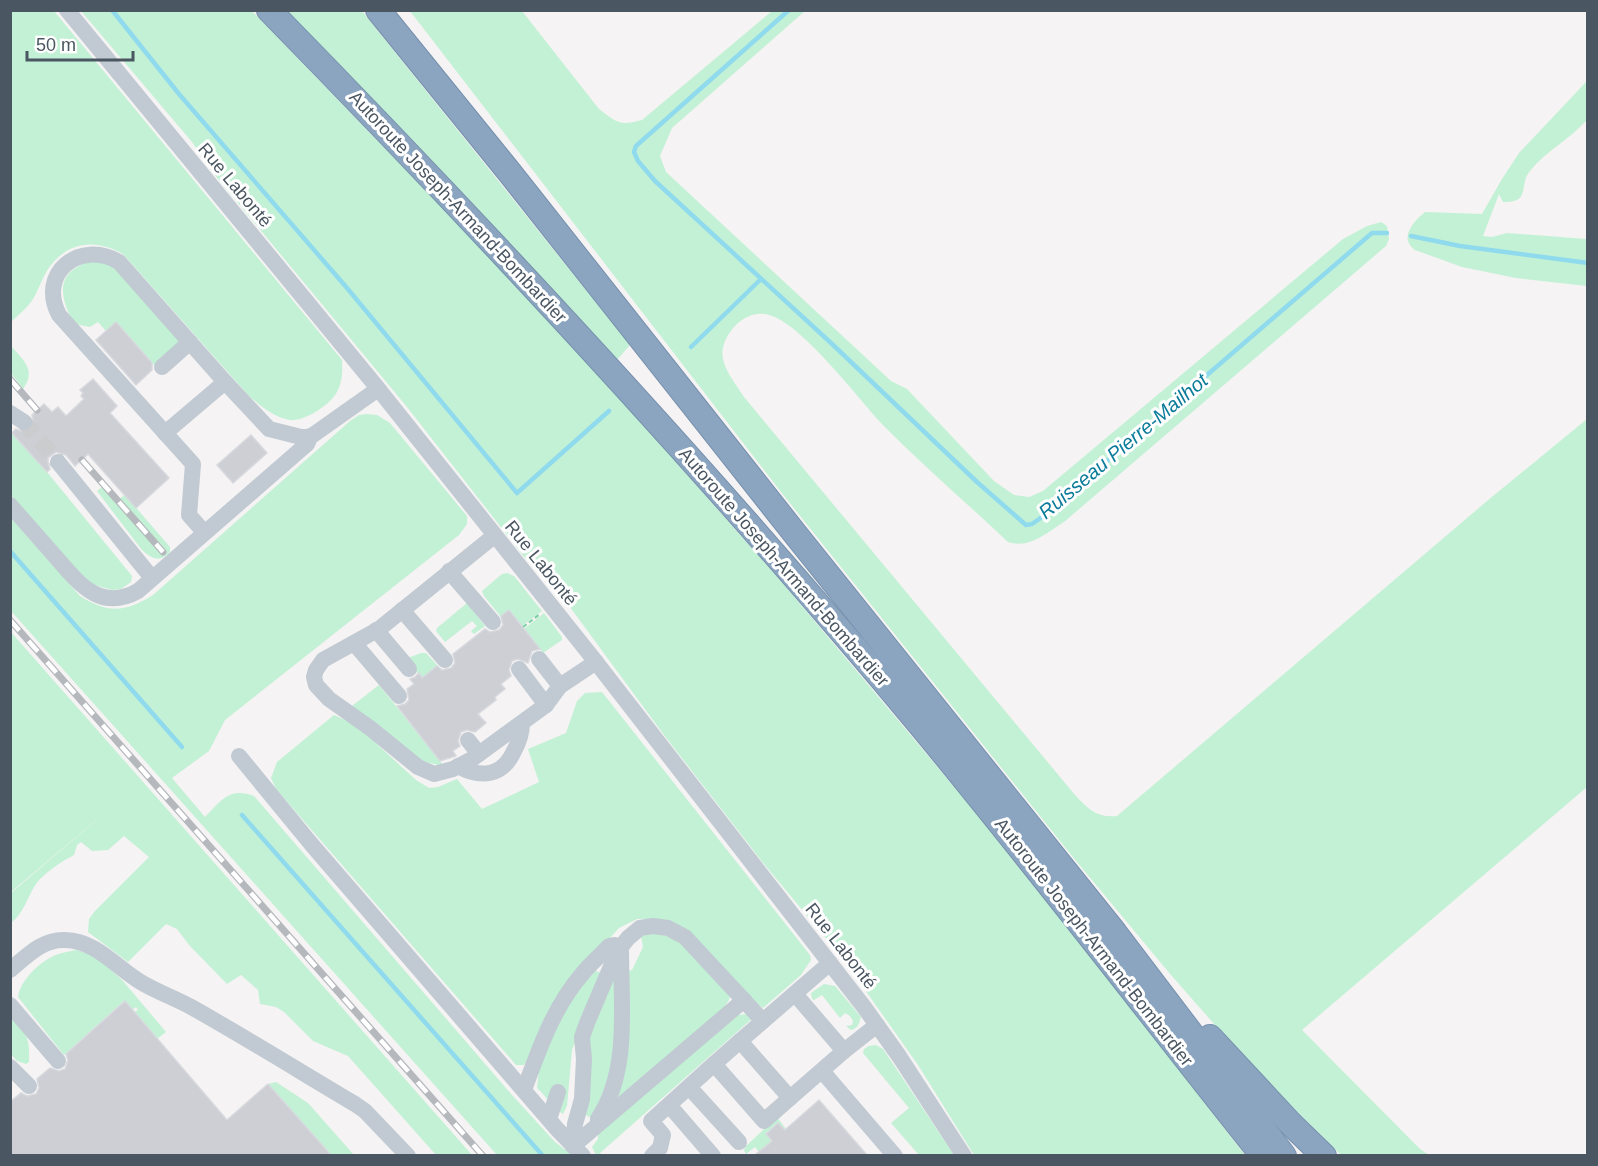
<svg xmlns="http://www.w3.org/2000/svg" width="1598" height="1166" font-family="Helvetica,sans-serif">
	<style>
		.green { fill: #c3f1d5 }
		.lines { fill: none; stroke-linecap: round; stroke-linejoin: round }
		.stream { stroke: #90daee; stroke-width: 4.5 }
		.building { fill: #cdcfd5; stroke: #d7d9de; stroke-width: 1.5 }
		.minor-tunnel { stroke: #caccce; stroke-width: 16; stroke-dasharray: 16 8; stroke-linecap: butt }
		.highway-casing { stroke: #7690ad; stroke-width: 26 }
		.path { stroke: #7ad0a6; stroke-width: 2; stroke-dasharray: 4.5 3; stroke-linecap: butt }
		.minor { stroke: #c1cad2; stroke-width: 16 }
		.highway { stroke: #8ba5c1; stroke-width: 24 }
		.rail-casing { stroke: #b5b8bd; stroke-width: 7 }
		.rail { stroke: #fff; stroke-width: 4.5; stroke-dasharray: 14; stroke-linecap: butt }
		.labels { text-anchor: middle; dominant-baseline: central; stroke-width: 6; stroke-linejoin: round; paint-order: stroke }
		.street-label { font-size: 18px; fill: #4a5661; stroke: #fff }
		.water-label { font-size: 20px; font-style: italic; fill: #0c7c9b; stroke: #fff }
	</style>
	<rect width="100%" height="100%" fill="#f5f3f3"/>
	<g class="green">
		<path d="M11 11H54L342 360C344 388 336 400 312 414 306 417 297 421 290 420 274 417 261 406 249 396L123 254C98 240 71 240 51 265 42 276 39 291 31 302 25 310 17 316 11 322Z"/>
		<polygon points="81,11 252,11 554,323 785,586 966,801 1131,1008 1245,1155 974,1155 918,1065 844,960 764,864 664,735 567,603 525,558 407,407 214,174 192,142"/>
		<polygon points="284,11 362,11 630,345 617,360 429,158"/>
		<path d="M410 11H522L599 109C617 123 620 126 642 120L772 11H805L672 128 660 156 666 172 891 381 907 389 994 481 1014 495 1029 497 1043 491 1343 239 1367 226 1381 222 1387 226 1389 239 1386 246 1064 522C1046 533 1030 549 1008 542 967 503 922 465 882 424 857 397 801 323 769 315 748 309 730 327 724 344 717 363 735 382 744 397L1075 795C1088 809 1097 818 1117 816L1487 501 1587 419V787L1302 1030 1420 1149 1429 1155H1341L1251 1066 1171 975 1072 856 781 492Z"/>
		<path d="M1587 81V120C1570 139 1546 151 1530 171 1518 185 1532 203 1503 202L1499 194 1483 236 1492 237 1507 233 1587 239V286L1516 278 1462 267 1415 250C1398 238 1414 221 1425 212L1482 214 1502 179 1519 153Z"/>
		<path d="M87 262H103L116 268 181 340 156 367 116 322 106 331 98 322 90 327C87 326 80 326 76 323 70 319 67 309 65 303 59 280 67 271 87 262Z"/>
		<path d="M11 346C23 360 37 370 23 389L11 373Z"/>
		<path d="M367 414 377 415 390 423 467 516V524L459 535 225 720 209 751 172 778 205 817C222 800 229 787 254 796L512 1095 555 1142 572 1155H497L11 611 10 517 80 596C108 614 126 612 153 595L350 421 359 415Z"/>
		<polygon points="10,431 47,472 132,576 131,582 121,589 112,590 88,583 11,495"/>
		<path d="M102 487 162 554 165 551 119 499 125 495 170 547V552C160 563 152 559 142 550L97 491Z"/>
		<polygon points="507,573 514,576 542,611 522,626 509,610 501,617 484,596 482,591 502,574"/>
		<polygon points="467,603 485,626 474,634 471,631 477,626 472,621 445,642 436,631 437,628"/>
		<polygon points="544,613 562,637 562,640 543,653 524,629"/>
		<path d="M10 631 472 1155H436L348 1056 313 1041 284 1012 276 1007 260 1004 258 990 241 975 227 984 189 945 177 929 166 924 128 962 88 932 89 919 95 911 149 857 124 836 108 850 92 851 81 842 77 845 74 855C61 862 45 872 36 884 27 897 24 913 11 923V893L121 799 11 892Z"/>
		<polygon points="421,653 426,653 438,666 422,678 405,659"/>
		<polygon points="379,685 444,766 424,762 352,706"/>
		<polygon points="602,692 810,955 811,960 801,975 763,1008 660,919 637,919 619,928 586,964 530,1056 524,1065 516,1065 276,789 271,778 277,762 334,715 356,725 416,780 429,788 438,787 457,779 482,809 539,782 528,749 566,733 577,701 585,693"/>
		<path d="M656 933C691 939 708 967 731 991L729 1000 723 1009 616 1099 624 972 632 970 643 947 641 936Z"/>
		<path d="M77 950 97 957 123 981 166 1032 157 1039 134 1012 138 1010 136 1007 132 1010 124 1001 64 1055 18 997C20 980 42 959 59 954 64 952 71 951 77 950Z"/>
		<path d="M594 970 601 973 572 1050 567 1106 563 1114C553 1108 546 1096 537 1088L539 1069 560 1015Z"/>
		<polygon points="615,970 618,1056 593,1116 589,1117 586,1115 590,1034"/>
		<path d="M824 984 835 986 861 1017C859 1024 858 1028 851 1030L846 1026 852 1025 853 1021 850 1016 845 1013 840 1018 822 995 814 1000 812 999 811 993Z"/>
		<polygon points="747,1014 755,1016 600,1153 601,1155 596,1155 592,1147 598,1139 598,1131 738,1015"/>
		<path d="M10 1016C27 1031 30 1040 29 1062L26 1064 17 1061 11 1054Z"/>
		<polygon points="876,1045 883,1049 954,1155 919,1155 891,1123 909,1108 863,1053 864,1049 869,1046"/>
		<polygon points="276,1082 308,1103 354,1155 331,1155 268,1084"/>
		<polygon points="777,1117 786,1129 785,1130 778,1123 766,1133 772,1141 759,1152 755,1147 746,1154 744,1150 746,1146"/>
	</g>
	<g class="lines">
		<g class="stream">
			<polyline points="112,10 179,94 347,288 517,493 609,411"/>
			<polyline points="789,10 636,146 634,152 638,161 655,181 831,343 977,482 1026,525 1032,524 1042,517 1372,233 1387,233"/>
			<polyline points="1411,236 1460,246 1588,263"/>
			<polyline points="691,347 760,280"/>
			<polyline points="10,551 182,747"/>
			<polyline points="242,815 543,1156"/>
		</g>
	</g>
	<g class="building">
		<polygon points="116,322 152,363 152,370 136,385 96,340"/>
		<polygon points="93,379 117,406 110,413 169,478 136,508 88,454 75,466 66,455 56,452 48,458 48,463 50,469 47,472 12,433 16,429 23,432 29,431 34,423 32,415 44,404 52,412 58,407 66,416 84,399 81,396 83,393 80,390"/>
		<polygon points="251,435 267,453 233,483 217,465"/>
		<polygon points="509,610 540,649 532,651 528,663 518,659 512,661 509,670 511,676 501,684 505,689 495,697 496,700 478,714 486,723 475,732 467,730 461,732 458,741 460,746 453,751 456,756 440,761 397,706 405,704 409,700 407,689 414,684 410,679 415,677 419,673 422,678 437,666 442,670 451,668 455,663 453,654 485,629 490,632 499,630 503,625 501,616"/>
		<polygon points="125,1001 227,1120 268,1084 331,1155 10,1155 10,1102 21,1093 27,1096 36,1094 39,1088 37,1079 50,1068 59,1071 65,1069 68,1060 66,1054"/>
		<polygon points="819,1100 867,1155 755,1155 772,1141 766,1134 778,1123 785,1130"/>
	</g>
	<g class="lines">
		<polyline class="minor-tunnel" points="24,422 58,462"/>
		<g class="highway-casing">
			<g id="highway">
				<path d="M269 10C495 241 715 478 921 726 1038 867 1149 1013 1263 1156"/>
				<polyline points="378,10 510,173 796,535 1115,933 1284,1156"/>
				<polyline points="1210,1037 1290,1123 1324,1156"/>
			</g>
		</g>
		<polyline class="path" points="523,627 540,614"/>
		<g class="minor">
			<polyline points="67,10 376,386 592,657 864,1007 899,1056 964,1156"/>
			<polyline points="162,367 190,342"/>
			<polyline points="10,413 24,422"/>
			<polyline points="165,433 225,382 269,429 301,437 307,437 313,435 378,389"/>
			<polyline points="58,462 152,578"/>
			<path d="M10 505C25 522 39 538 54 555 77 581 99 613 138 591L307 444 310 437"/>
			<path d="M204 532 189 515 193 464 59 315C37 273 80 239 119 262L225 382"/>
			<polyline points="494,536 379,629 323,660 316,670 314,677 316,685 329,699 370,728 418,767 434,774 453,769 472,759 546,705 560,686"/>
			<polyline points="449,571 493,622"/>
			<polyline points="402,610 445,660"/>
			<polyline points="376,630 409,669"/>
			<polyline points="354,643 399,696"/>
			<polyline points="539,659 560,686 596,662"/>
			<polyline points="519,669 546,705"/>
			<polyline points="468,740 479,754"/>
			<polyline points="239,756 312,845 557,1129 583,1156"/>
			<path d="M458 766C481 779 503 776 514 751 519 742 522 733 522 723"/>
			<polyline points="830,963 740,1041 790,1098 844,1051"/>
			<path d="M10 970C27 956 42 939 65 940 98 941 117 969 144 984 160 993 177 999 193 1008 248 1039 301 1072 355 1104L365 1111 408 1156"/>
			<polyline points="795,994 844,1051 877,1025"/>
			<polyline points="10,1005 58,1061"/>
			<polyline points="740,1041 714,1064 764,1121 790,1098"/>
			<polyline points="10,1067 29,1086"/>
			<polyline points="822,1071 895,1156"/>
			<polyline points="689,1087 739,1142"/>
			<path d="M524 1090C539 1049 554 1006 583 973 591 963 601 955 609 946L614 945 621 947"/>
			<polyline points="669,1105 713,1156"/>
			<polyline points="549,1119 558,1092"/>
			<path d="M598 1119C630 1071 621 1006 621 951"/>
			<polyline points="573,1146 575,1124 582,1099 584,1059 582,1037 587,1023 617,952 628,938 640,928 653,926 668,928 685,937 763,1021"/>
			<polyline points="573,1146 744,1000"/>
			<polyline points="652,1156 660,1148 663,1135 651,1121 714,1064"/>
		</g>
		<use href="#highway" class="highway"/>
		<g class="rail-casing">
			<g id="rail">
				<polyline points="10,379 37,410"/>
				<polyline points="82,460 163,552"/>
				<polyline points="10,620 483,1156"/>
			</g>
		</g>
		<use href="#rail" class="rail"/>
	</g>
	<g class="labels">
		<g class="street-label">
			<text transform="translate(235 185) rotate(50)">Rue Labonté</text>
			<text transform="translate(458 207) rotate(47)">Autoroute Joseph-Armand-Bombardier</text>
			<text transform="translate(541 563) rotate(51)">Rue Labonté</text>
			<text transform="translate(784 567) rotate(49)">Autoroute Joseph-Armand-Bombardier</text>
			<text transform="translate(1094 942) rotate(52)">Autoroute Joseph-Armand-Bombardier</text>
			<text transform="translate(841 946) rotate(52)">Rue Labonté</text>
		</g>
		<g class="water-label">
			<text transform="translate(1123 446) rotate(-40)">Ruisseau Pierre-Mailhot</text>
		</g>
	</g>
	<rect width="1598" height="1166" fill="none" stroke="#4a5661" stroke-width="24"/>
	<path d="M27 51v9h106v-9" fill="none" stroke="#4a5661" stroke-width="3"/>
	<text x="36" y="51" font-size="18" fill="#4a5661" stroke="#ffffff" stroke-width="4.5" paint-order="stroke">50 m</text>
</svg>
